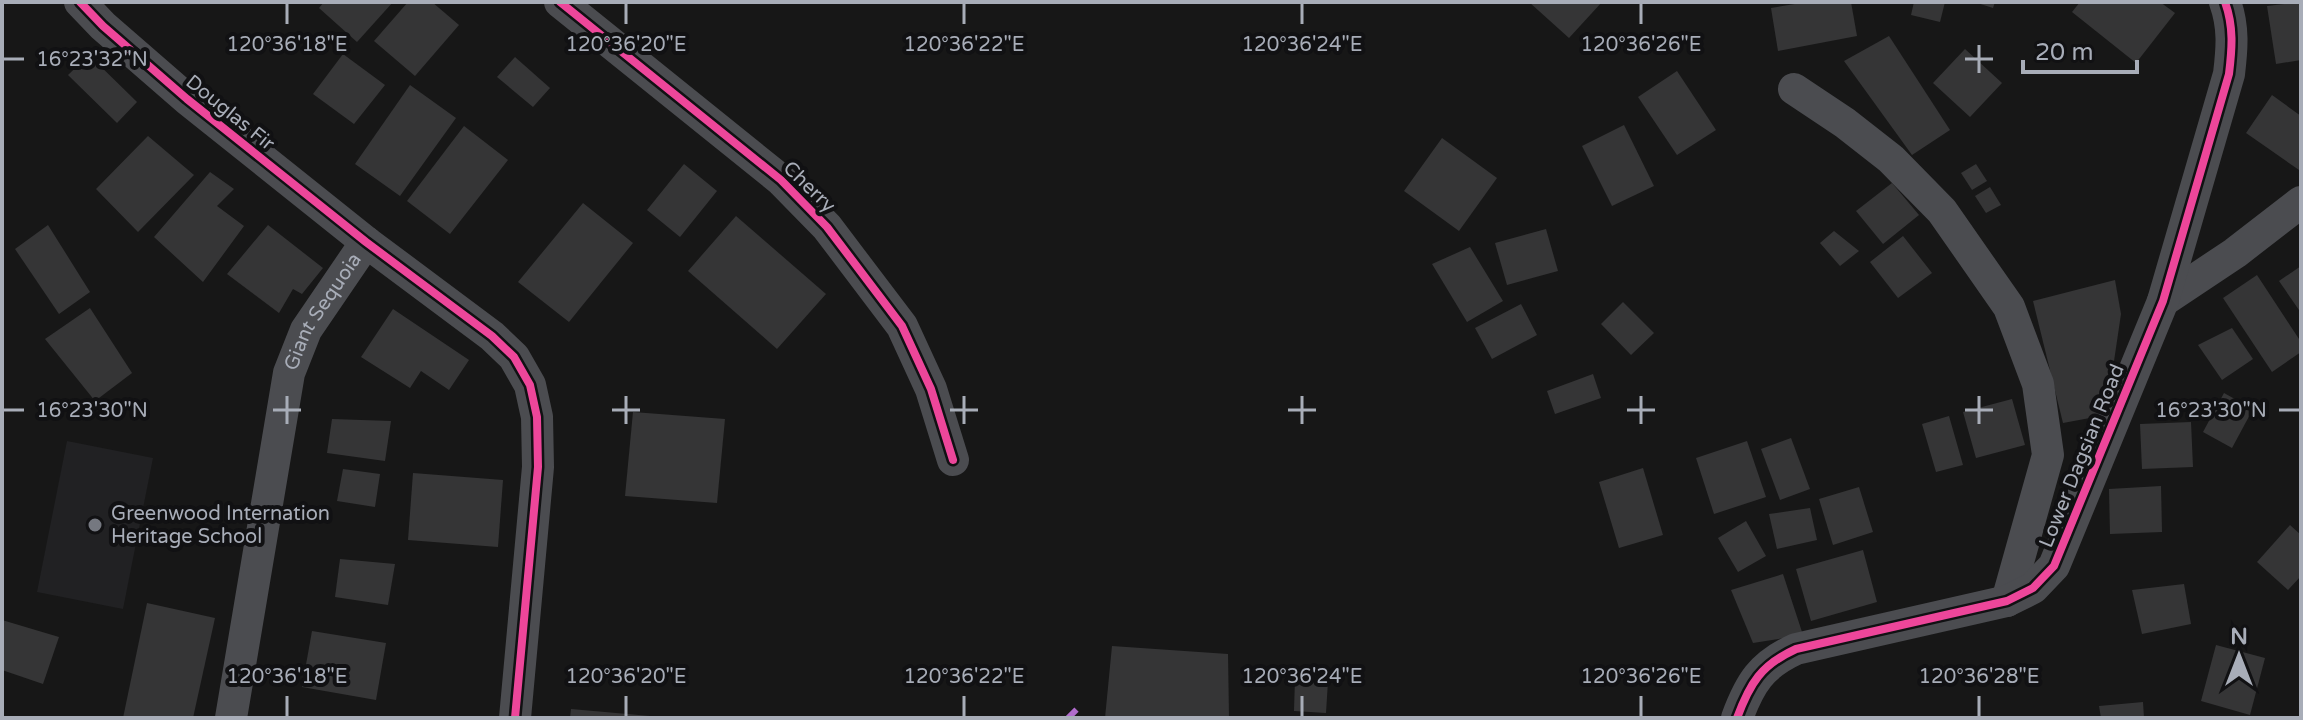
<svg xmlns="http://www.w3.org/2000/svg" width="2303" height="720" font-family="'Varela Round',sans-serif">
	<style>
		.built { fill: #212123 }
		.building { fill: #353536 }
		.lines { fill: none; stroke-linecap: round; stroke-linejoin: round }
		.street { stroke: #4b4c50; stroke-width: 32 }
		.quiet { stroke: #b06ccc; stroke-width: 6; stroke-dasharray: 12 6; stroke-linecap: butt }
		.cycleway-casing { stroke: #111113; stroke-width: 13 }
		.cycleway { stroke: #ed469a; stroke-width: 8 }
		.ticks { fill: none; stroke: #a8adb8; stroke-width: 3 }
		.poi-dot { fill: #757880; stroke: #111113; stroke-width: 3 }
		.labels { text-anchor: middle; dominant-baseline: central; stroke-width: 8; stroke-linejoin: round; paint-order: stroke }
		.street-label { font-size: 20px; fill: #a8adb8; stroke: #111113 }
		.poi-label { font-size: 20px; fill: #a8adb8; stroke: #111113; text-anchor: start }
		.ticks-label { font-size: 20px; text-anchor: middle; fill: #a8adb8; stroke: #111113; stroke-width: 8; stroke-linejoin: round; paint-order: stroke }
	</style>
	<rect width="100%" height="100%" fill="#171717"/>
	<polygon class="built" points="67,441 153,458 123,609 37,592"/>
	<g class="building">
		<polygon points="324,2 393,2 357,42 319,8"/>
		<polygon points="408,2 432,2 459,25 415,76 374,41"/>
		<polygon points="1529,2 1602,2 1569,38"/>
		<polygon points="1807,2 1851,2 1857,36 1778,51 1771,8"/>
		<polygon points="1914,2 1945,2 1940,22 1911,15"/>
		<polygon points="1974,2 1995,2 1993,8"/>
		<polygon points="2080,2 2160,2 2175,13 2136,63 2072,12"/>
		<polygon points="2301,2 2301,60 2276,64 2267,6"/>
		<polygon points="1889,36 1950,130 1912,155 1844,61"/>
		<polygon points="1965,49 2002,83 1970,117 1933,83"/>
		<polygon points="343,54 385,85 354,124 313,94"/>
		<polygon points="89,55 137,102 117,123 68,75"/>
		<polygon points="515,57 550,88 533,107 497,77"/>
		<polygon points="1677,71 1716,130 1677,155 1638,97"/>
		<polygon points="410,85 456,118 400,196 355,164"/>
		<polygon points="2272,95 2301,116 2301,167 2299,170 2246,133"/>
		<polygon points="1624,125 1654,186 1612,206 1582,146"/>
		<polygon points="464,126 508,160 450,234 407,201"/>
		<polygon points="148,136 194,175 138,232 96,189"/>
		<polygon points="1442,138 1497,178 1459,231 1404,191"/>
		<polygon points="684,164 717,191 680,237 647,210"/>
		<polygon points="1976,164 1987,181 1972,190 1961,173"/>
		<polygon points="210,172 234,189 217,206 244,226 203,282 154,237"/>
		<polygon points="1892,183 1919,215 1883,244 1856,211"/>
		<polygon points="1990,187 2001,205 1986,213 1975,196"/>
		<polygon points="583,203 633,243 569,322 518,282"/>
		<polygon points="736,216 826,294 777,349 688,271"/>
		<polygon points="48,225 90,292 59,314 15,249"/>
		<polygon points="268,225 323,268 302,294 293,289 279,313 227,274"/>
		<polygon points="1546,229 1558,271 1507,285 1495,243"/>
		<polygon points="1834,231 1859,251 1840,266 1820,243"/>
		<polygon points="1903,236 1932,273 1898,298 1870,262"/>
		<polygon points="1470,247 1503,301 1467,322 1432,264"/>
		<polygon points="2301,266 2301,313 2279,281"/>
		<polygon points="2257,275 2301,342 2301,352 2272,372 2223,298"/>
		<polygon points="2115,280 2121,314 2106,415 2063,423 2033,301"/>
		<polygon points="1623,302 1654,333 1631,355 1601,324"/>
		<polygon points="1521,304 1537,335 1492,359 1475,328"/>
		<polygon points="90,308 132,373 95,401 45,339"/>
		<polygon points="393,309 469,360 449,390 421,371 410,388 361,357"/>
		<polygon points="2232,328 2253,359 2222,380 2198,345"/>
		<polygon points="1593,374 1601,398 1555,414 1547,391"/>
		<polygon points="2224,393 2253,409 2232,448 2203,432"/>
		<polygon points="2012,399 2025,445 1976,458 1963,412"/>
		<polygon points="633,412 725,419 717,503 625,496"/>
		<polygon points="1949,416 1963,465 1936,472 1922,424"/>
		<polygon points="332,419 391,421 385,461 327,453"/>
		<polygon points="2191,422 2193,467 2142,469 2140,424"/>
		<polygon points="1791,438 1810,489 1780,500 1761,449"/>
		<polygon points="1747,441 1766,497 1714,514 1696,458"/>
		<polygon points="1643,468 1663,535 1619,548 1599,482"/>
		<polygon points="343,469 380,474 375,507 337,501"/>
		<polygon points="413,473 503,480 498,547 408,540"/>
		<polygon points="2161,486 2162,532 2110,534 2109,489"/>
		<polygon points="1859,487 1873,532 1833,545 1819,499"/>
		<polygon points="1810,508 1817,540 1777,549 1769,514"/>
		<polygon points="1746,521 1766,556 1738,572 1718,538"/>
		<polygon points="2290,525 2301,535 2301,576 2288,590 2257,562"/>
		<polygon points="1863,550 1877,602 1811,621 1796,569"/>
		<polygon points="340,559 395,564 388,605 335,597"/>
		<polygon points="1783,574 1803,635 1753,643 1731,590"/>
		<polygon points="2184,584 2191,624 2142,634 2132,590"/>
		<polygon points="147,603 215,618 193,718 123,718"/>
		<polygon points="2,620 59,637 43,684 2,670"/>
		<polygon points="312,631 386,643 376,700 302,687"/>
		<polygon points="2216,645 2265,658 2250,715 2201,701"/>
		<polygon points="1112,646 1228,654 1229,718 1105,718"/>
		<polygon points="1295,678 1328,681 1326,713 1294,711"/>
		<polygon points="2143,702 2144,718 2101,718 2099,706"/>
		<polygon points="571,709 650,716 650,718 570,718"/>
	</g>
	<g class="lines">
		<g class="street">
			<polyline points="80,2 103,26 187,99 366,242 492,336 514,357 530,385 537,417 538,467 515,718"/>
			<polyline points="560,2 781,180 827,227 902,326 931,389 953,460"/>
			<polyline points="1794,89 1845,123 1891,159 1942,211 2009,307 2038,384 2048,455 2007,601"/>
			<polyline points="2163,301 2235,253 2301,202"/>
			<path id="s1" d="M231 718 289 373 306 330 366 242"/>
			<path d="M1737 718C1750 683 1761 665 1796 649L2007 601 2033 588 2054 566 2163 301 2229 74C2232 49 2234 27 2225 2"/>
		</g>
		<polyline class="quiet" points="1068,718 1079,707"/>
		<g class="cycleway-casing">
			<g id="cycleway">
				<polyline points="80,2 103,26 187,99 366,242 492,336 514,357 530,385 537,417 538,467 515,718"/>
				<polyline points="560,2 781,180 827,227 902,326 931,389 953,460"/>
				<path d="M1737 718C1750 683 1761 665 1796 649L2007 601 2033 588 2054 566 2163 301 2229 74C2232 49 2234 27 2225 2"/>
			</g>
		</g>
		<use href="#cycleway" class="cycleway"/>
	</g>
	<path class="ticks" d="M287 4V24M626 4V24M964 4V24M1302 4V24M1641 4V24M1979 45V73M4 59H24M1965 59H1993M287 396V424M626 396V424M964 396V424M1302 396V424M1641 396V424M1979 396V424M4 410H24M273 410H301M612 410H640M950 410H978M1288 410H1316M1627 410H1655M1965 410H1993M2279 410H2299M287 696V716M626 696V716M964 696V716M1302 696V716M1641 696V716M1979 696V716"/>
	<circle class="poi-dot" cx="95" cy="525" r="8"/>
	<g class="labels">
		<g class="street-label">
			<text transform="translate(230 113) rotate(39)">Douglas Fir</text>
			<text transform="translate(809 187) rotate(44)">Cherry</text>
			<text stroke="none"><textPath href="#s1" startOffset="420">Giant Sequoia</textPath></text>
			<text transform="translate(2082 456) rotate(-68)">Lower Dagsian Road</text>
		</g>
		<g class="poi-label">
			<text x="111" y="514">Greenwood Internation<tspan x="111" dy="23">Heritage School</tspan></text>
		</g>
	</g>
	<g class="ticks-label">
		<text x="287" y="51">120°36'18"E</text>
		<text x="626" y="51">120°36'20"E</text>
		<text x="964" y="51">120°36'22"E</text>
		<text x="1302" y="51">120°36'24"E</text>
		<text x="1641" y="51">120°36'26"E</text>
		<text x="92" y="66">16°23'32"N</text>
		<text x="92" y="417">16°23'30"N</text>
		<text x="2211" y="417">16°23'30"N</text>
		<text x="287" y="683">120°36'18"E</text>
		<text x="626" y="683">120°36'20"E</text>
		<text x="964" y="683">120°36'22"E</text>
		<text x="1302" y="683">120°36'24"E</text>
		<text x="1641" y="683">120°36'26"E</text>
		<text x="1979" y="683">120°36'28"E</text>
	</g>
	<rect width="2303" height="720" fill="none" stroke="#a8adb8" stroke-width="8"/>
	<g transform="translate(2239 656)" stroke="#111113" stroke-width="6" paint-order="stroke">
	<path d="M0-6L14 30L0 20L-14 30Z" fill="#a8adb8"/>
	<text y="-12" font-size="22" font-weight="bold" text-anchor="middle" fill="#a8adb8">N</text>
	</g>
	<path d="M2023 60v12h114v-12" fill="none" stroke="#a8adb8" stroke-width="4"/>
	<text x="2035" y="60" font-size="24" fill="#a8adb8" stroke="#111113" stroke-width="6" paint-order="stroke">20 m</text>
</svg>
